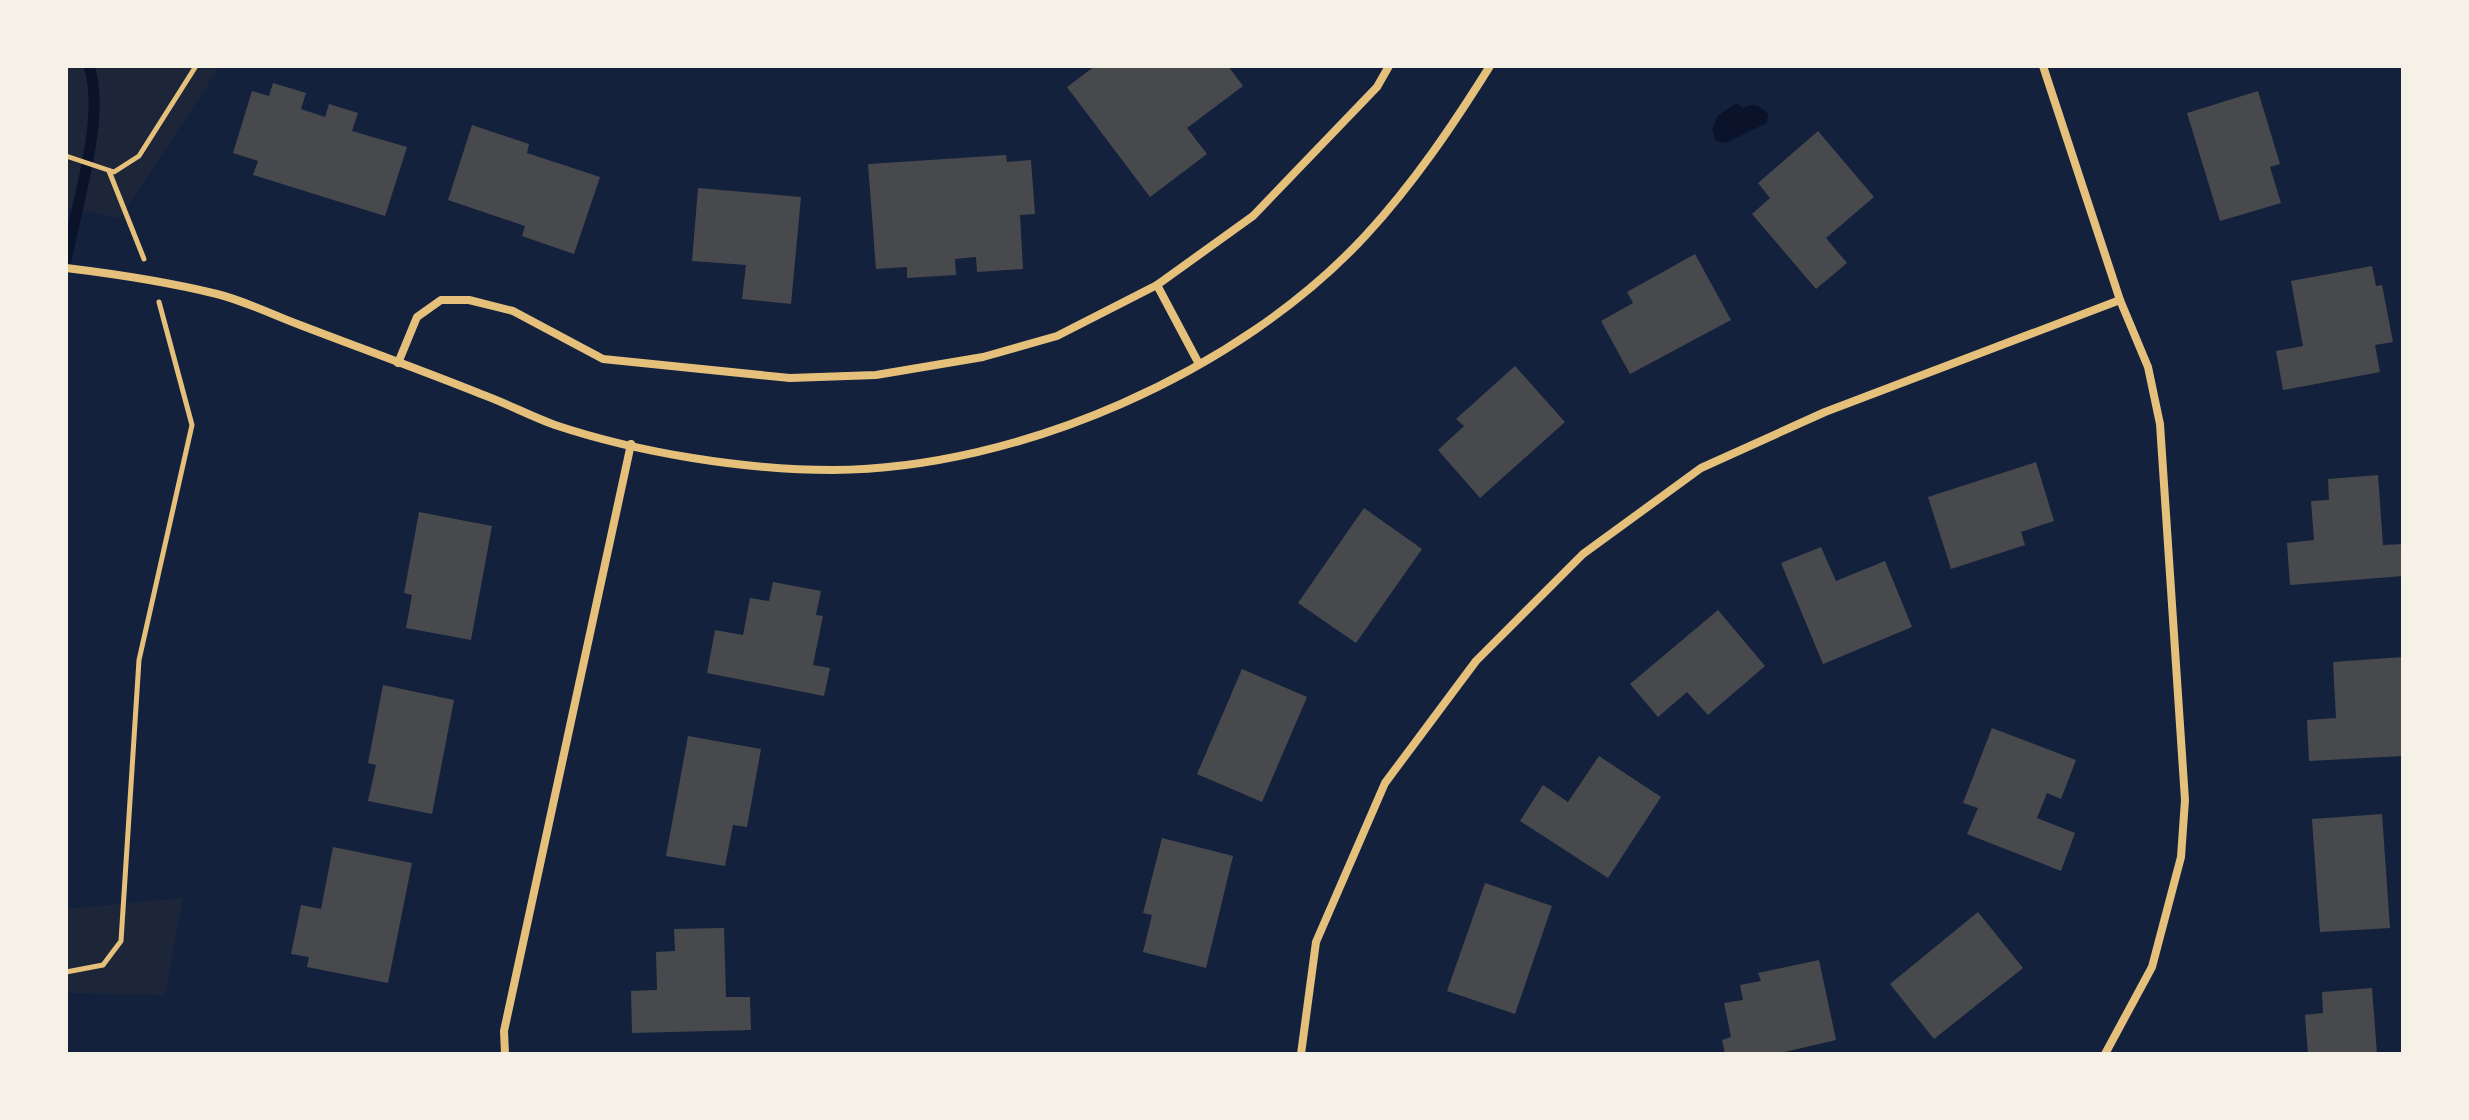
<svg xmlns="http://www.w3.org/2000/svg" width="2469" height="1120" font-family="'Space Grotesk',sans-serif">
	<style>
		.green { fill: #1d2539 }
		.water { fill: #0b132b }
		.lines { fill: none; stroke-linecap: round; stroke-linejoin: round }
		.stream { stroke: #0b132b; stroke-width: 11 }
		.building { fill: #48494c }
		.path { stroke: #e5c07b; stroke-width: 5 }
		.minor { stroke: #e5c07b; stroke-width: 8 }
	</style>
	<rect width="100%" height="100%" fill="#14213d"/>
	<g class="green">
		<polygon points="66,66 220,66 120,218 66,207"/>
		<polygon points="183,898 165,995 66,993 66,909"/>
	</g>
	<path class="water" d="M1737 103 1743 108C1754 102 1760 105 1768 114L1767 123 1726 143 1716 141 1712 130 1717 116Z"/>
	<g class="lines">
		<path class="stream" d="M66 261C76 206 106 117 89 66"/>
	</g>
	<g class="building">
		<polygon points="1095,66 1228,66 1243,86 1187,128 1207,154 1150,197 1067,87"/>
		<polygon points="273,83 306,93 301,109 325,117 329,104 358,113 352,131 407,147 385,216 253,175 258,161 233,153 252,91 269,96"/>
		<polygon points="2258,91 2280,164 2270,167 2281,203 2220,221 2187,113"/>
		<polygon points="472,125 529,144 527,153 600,177 574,254 522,236 525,226 448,200"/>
		<polygon points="1818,131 1874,197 1826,238 1847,263 1816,289 1752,214 1770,198 1758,183"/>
		<polygon points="1006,155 1007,162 1031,160 1035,214 1020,215 1023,269 977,272 976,257 955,259 956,275 907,278 907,267 876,269 868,164"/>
		<polygon points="698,188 801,197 791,304 742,299 746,265 692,261"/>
		<polygon points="1695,254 1731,320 1630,374 1601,321 1633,303 1627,292"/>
		<polygon points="2372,266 2376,286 2382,285 2393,342 2375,345 2380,372 2283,390 2276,351 2303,346 2291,281"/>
		<polygon points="1515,366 1565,422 1480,498 1438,450 1464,426 1456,419"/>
		<polygon points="2036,462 2054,521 2021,532 2025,545 1951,569 1928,497"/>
		<polygon points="2378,475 2383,545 2403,544 2403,576 2290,585 2287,543 2314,540 2311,501 2329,500 2328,479"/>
		<polygon points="1364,508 1422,549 1356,643 1298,603"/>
		<polygon points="419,512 492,526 471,640 406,628 412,595 404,593"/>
		<polygon points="1821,547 1836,581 1885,561 1912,627 1823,664 1781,563"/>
		<polygon points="773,582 821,591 816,615 823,616 813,665 830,668 824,696 707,673 715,630 743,635 750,598 769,601"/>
		<polygon points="1718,610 1765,666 1708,715 1687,692 1658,717 1630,684"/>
		<polygon points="2403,657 2403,756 2309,761 2307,720 2336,718 2333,662"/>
		<polygon points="1242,669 1307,697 1262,802 1197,774"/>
		<polygon points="383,685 454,700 432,814 368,801 376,765 368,763"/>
		<polygon points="1992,728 2076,760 2061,799 2047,793 2037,818 2075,833 2061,871 1967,834 1978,808 1963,803"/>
		<polygon points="688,736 761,749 747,827 733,825 725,866 666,856"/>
		<polygon points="1599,756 1661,797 1608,878 1520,821 1543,785 1568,802"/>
		<polygon points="2382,814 2390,928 2320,932 2312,819"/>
		<polygon points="1162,838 1233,856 1206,968 1143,952 1152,915 1143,913"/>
		<polygon points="333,847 412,863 388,983 307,967 309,957 291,954 301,905 321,909"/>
		<polygon points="1485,883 1552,906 1515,1014 1447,991"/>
		<polygon points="1978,912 2023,968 1934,1039 1890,984"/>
		<polygon points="724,928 726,997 750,997 751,1030 632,1033 631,991 657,990 656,952 675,951 674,929"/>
		<polygon points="1819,960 1836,1040 1776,1054 1725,1054 1722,1040 1731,1037 1724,1003 1743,1000 1740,985 1761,981 1758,973"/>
		<polygon points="2372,988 2377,1054 2308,1054 2305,1015 2323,1013 2322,992"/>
	</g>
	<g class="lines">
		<g class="path">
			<polyline points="66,156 114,172 139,156 196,66"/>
			<polyline points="109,171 144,259"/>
			<polyline points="66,972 103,965 121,941 139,660 192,425 159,302"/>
		</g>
		<g class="minor">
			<polyline points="2043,66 2120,300 2148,367 2160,424 2185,800 2181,857 2152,967 2105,1054"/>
			<path d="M66 268C116 274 168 282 217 294 245 301 273 315 300 325 360 348 421 370 481 394 506 403 530 416 555 425 639 453 745 470 833 470 1019 469 1240 372 1366 235 1414 183 1453 125 1490 66"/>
			<polyline points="398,363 417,317 441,300 469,300 513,311 603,359 790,378 876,375 983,357 1057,336 1157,285"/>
			<polyline points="1199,364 1157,285 1253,216 1377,87 1389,66"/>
			<polyline points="505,1054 504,1031 631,444"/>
			<polyline points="1301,1054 1316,942 1385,783 1476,661 1583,554 1701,468 1825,412 2120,300"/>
		</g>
	</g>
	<rect width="2469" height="1120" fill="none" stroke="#f6f1e7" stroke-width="136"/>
</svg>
